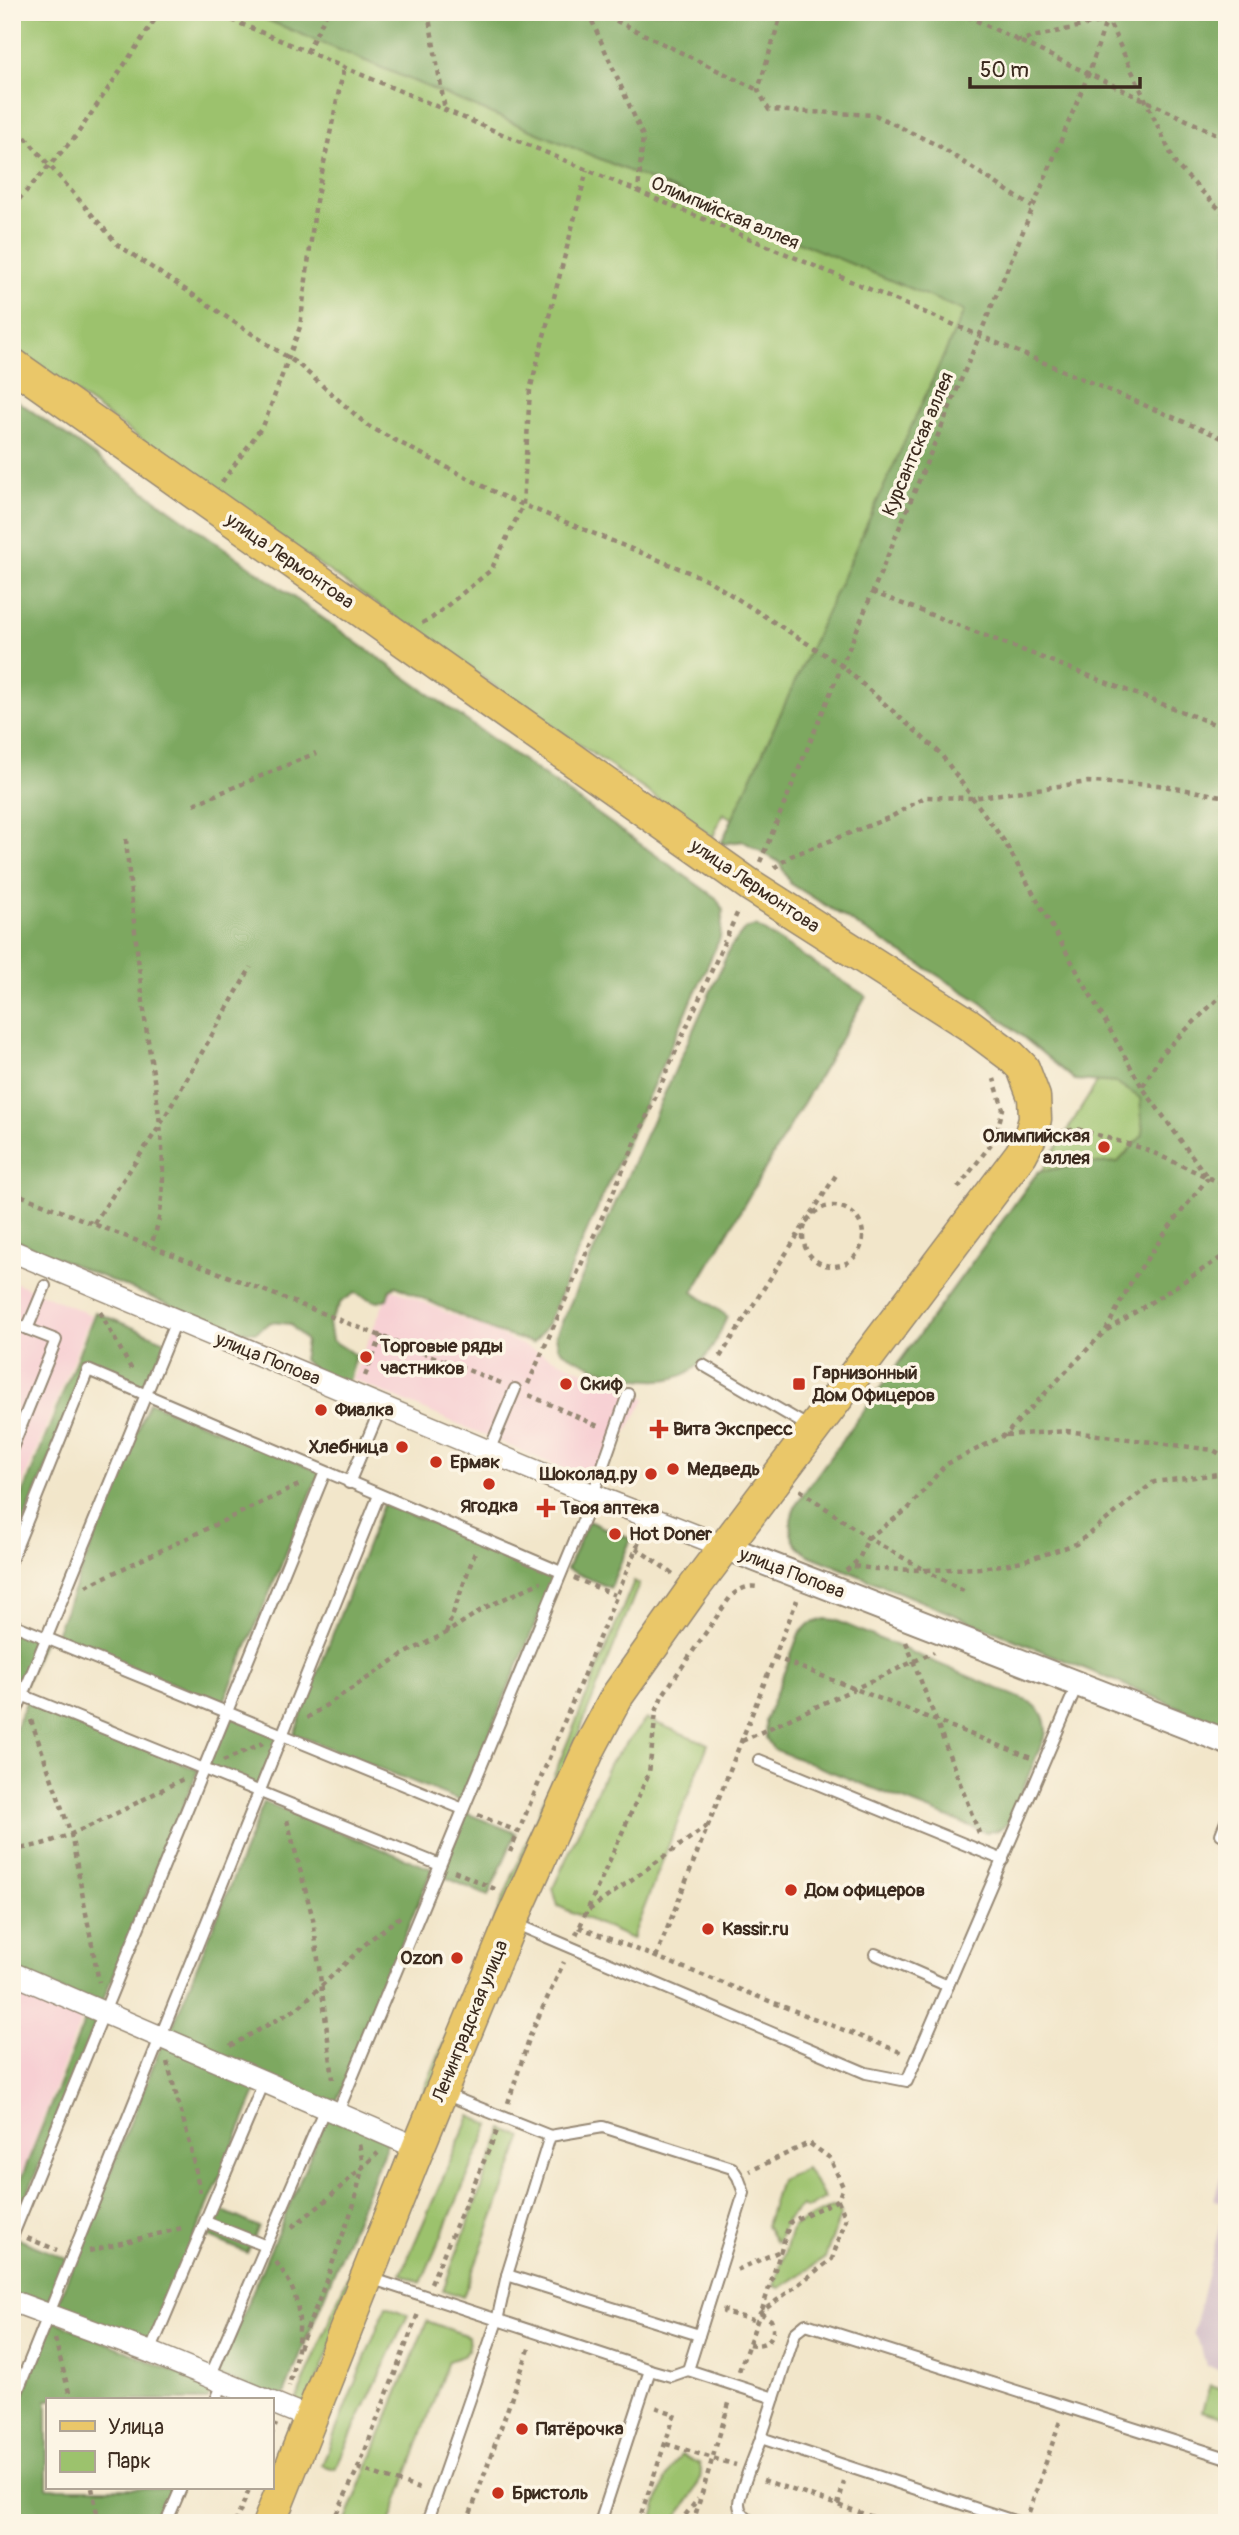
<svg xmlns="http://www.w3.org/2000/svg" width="1239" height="2535" font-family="Pangolin,sans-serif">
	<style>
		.built { fill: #f7cfd3 }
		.industrial { fill: #d2bdc7 }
		.green { fill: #9cc26d; stroke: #6c7646; stroke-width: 2 }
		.forest { fill: #7da860; stroke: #5c693f; stroke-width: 2 }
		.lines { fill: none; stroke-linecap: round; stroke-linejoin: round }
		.service-casing { stroke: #968874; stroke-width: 14 }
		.minor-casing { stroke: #968874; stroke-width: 24 }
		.tertiary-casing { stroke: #968874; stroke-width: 28 }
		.primary-casing { stroke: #968874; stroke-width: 35 }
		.path { stroke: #968874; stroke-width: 4.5; stroke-dasharray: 5 5; stroke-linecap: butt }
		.service { stroke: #fff; stroke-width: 10 }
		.minor { stroke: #fff; stroke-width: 21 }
		.tertiary { stroke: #fff; stroke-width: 24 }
		.primary { stroke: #eac769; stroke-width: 32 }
		.poi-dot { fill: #c8321e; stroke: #fcf5e5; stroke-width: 2.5 }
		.labels { text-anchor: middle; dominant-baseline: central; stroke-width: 7; stroke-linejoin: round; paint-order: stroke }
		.street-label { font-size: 19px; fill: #3b2a1e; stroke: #fcf5e5 }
		.poi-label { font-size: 19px; font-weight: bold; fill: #3b2a1e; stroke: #fcf5e5; text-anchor: start }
	</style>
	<rect width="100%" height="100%" fill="#fcf5e5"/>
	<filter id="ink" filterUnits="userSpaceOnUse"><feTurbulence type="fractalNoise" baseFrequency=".0143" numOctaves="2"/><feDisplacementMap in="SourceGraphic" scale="14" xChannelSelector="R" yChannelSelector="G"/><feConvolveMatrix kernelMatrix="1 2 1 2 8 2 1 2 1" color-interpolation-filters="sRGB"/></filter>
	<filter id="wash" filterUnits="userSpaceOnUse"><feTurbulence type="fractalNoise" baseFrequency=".00686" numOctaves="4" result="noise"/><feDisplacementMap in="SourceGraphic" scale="28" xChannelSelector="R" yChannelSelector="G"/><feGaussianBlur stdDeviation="1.57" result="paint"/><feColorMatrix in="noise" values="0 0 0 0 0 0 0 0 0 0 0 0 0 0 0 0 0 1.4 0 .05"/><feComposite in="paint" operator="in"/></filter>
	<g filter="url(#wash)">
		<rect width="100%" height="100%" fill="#f2e6ca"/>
		<g class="built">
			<polygon points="12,1281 91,1315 12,1511"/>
			<polygon points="390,1288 646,1398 597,1483 352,1379"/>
			<polygon points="12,1985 83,2015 16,2188 12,2187"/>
		</g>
		<polygon class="industrial" points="1227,2152 1227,2372 1206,2366 1201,2347 1193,2333 1225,2203 1214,2200"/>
		<g class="green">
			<path d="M12 12H1227V1727L809 1555C785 1541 787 1518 801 1497L1038 1172 1042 1171 1098 1081 1075 1080 982 1003 790 883 779 862 743 841 721 844 732 819 723 813 713 837 275 534 12 348Z"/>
			<polygon points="634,1581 639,1584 305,2410 294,2406"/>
			<polygon points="646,1719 708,1744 632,1939 558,1906 553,1888 609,1764"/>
			<polygon points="470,2116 490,2125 421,2283 401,2274"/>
			<polygon points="503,2129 523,2137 463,2297 443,2290"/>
			<polygon points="806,2168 825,2198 806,2209 802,2206 786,2220 779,2240 776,2243 766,2226 780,2180"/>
			<polygon points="831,2207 837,2208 841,2213 825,2258 780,2288 774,2286 793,2226"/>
			<polygon points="386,2306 408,2315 335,2469 322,2465"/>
			<polygon points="427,2321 468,2336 469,2350 463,2356 448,2361 390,2523 345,2523"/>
			<polygon points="1210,2385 1227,2391 1227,2419 1202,2411"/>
			<path d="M681 2455 700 2464C706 2485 683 2507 672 2523H651L666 2478Z"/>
		</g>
		<g class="forest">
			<path d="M248 12H1227V1727L809 1555C785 1541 787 1518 801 1497L1038 1172 1084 1164 1118 1162 1143 1135 1140 1098 1117 1083 1075 1080 982 1003 790 883 779 862 743 841 721 844 964 311Z"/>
			<polygon points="12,397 716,898 723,910 720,938 586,1233 547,1326 533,1343 496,1332 396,1286 390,1289 387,1299 377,1302 355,1293 341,1302 329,1323 332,1340 355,1355 350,1378 343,1383 317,1372 303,1360 306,1341 290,1324 271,1322 256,1332 229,1330 12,1239"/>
			<path d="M756 926 866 996 693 1292 727 1316C719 1336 710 1357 692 1370 658 1394 593 1370 562 1351L558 1347 556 1335 730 948 745 929Z"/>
			<polygon points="95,1312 166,1341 146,1389 88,1366 12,1551 12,1521"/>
			<polygon points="149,1402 320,1472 223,1704 55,1636"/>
			<polygon points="383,1504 557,1572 461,1801 294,1734"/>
			<polygon points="588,1521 631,1539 610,1588 567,1569"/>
			<path d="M825 1619 835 1620 1032 1703C1043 1712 1046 1719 1046 1733L1010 1820C1003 1829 997 1832 985 1832L773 1749 766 1738 765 1721 799 1634 809 1624Z"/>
			<polygon points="12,1628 43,1642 22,1692 12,1688"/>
			<polygon points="27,1700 198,1770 100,2007 12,1969 12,1736"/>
			<polygon points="228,1716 280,1736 258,1789 206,1767"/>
			<polygon points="264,1802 432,1869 334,2107 169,2035"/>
			<polygon points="466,1813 516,1833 488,1896 440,1875"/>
			<polygon points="89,2010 99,2015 22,2208 17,2207 12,2218 12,2190 16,2191"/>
			<polygon points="163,2041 259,2085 148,2347 54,2312"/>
			<polygon points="328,2114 388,2141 282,2399 217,2375"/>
			<polygon points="219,2209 259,2227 247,2253 207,2236"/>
			<polygon points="16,2238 67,2259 46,2309 12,2295 12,2249"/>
			<polygon points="53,2320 213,2388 208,2400 47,2400 47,2488 172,2488 157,2523 12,2523 12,2423"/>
		</g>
	</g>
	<g filter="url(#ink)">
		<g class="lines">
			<g class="service-casing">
				<g id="service">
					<polyline points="1223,12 1227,14"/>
					<polyline points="12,1323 56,1340 12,1448"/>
					<polyline points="27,1329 45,1286"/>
					<polyline points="703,1365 811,1428"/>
					<polyline points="489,1451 515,1389"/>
					<polyline points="349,1483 382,1405"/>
					<polyline points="12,1558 88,1370 561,1572"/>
					<polyline points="12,1624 463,1809"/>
					<polyline points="12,1691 440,1865"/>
					<polyline points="12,1722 176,1321"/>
					<polyline points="759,1760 1003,1860"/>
					<polyline points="1221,1834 1227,1819"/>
					<polyline points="514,1923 866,2073 907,2081 1078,1683"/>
					<polyline points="875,1954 948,1986"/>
					<polyline points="12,2018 12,2020"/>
					<polyline points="442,2093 550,2136"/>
					<polyline points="337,2114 587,1511 628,1394"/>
					<polyline points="206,2222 266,2246"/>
					<polyline points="12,2237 325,1472"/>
					<polyline points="507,2275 699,2335"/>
					<polyline points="370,2278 650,2370 671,2376 688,2370 774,2398"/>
					<polyline points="150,2352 264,2082"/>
					<polyline points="210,2377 325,2108"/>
					<polyline points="216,2400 223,2383"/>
					<polyline points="12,2405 379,1495"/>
					<polyline points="166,2523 181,2488"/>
					<polyline points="427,2523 497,2321 507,2275 550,2136 603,2127 732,2168 738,2177 744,2193 688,2370"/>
					<polyline points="600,2523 650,2370"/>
					<path d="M756 2523C747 2520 739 2513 739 2503 740 2489 756 2453 761 2438"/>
					<polyline points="1020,2523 761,2438 795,2333 806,2324 1227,2458"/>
				</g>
			</g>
			<g class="minor-casing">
				<g id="minor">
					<polyline points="12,1251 593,1495 725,1547"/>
					<polyline points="12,1973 418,2148"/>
					<polyline points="12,2301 150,2352 266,2400"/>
					<polyline points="271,2402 310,2418"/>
				</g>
			</g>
			<g class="tertiary-casing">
				<polyline id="tertiary" points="725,1547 1227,1742"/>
			</g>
			<g class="primary-casing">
				<polyline id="primary" points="12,364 750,885 968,1024 1011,1056 1023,1068 1034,1097 1035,1119 1030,1137 1021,1154 693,1589 617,1696 589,1749 511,1922 418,2148 269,2523"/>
			</g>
			<g class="path">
				<polyline points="213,12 1227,440"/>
				<polyline points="428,12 445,110"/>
				<polyline points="588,12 643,136 638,192"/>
				<polyline points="598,12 758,90"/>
				<polyline points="782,12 758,90 769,110 875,115 939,146 1032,207"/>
				<polyline points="958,12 1227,139"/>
				<polyline points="1016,41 1108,20 1176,165 1227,217"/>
				<polyline points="307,52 327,12"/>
				<polyline points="12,122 118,245 299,365 368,426 504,497 708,580 841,665 940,753 1004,841 1142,1087 1208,1178"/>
				<polyline points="12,207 76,136 160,12"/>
				<polyline points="222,482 264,424 300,327 316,201 344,67"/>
				<polyline points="872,592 1227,729"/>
				<polyline points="422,623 432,618 491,570 523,505 530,390 587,170"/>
				<polyline points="194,804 316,753"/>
				<path d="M126 839C131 899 138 959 145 1019 153 1083 178 1188 150 1246"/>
				<polyline points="760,862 1089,73 1109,12"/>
				<polyline points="774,868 791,856 891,817 925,797 972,798 1088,782 1158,785 1227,797"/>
				<polyline points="1143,1086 1161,1054 1227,990"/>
				<polyline points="1058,1132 1077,1129 1145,1149 1227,1186"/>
				<polyline points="958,1188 994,1140 1003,1109 994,1079"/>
				<polyline points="12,1192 501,1383"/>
				<circle cx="833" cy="1236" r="30"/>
				<polyline points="94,1223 159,1127 251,967"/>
				<polyline points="100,1312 133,1372"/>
				<polyline points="1107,1330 1227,1254"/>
				<polyline points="720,1357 838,1172"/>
				<polyline points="365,1376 382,1335"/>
				<polyline points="528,1384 739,909"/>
				<polyline points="529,1395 600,1427"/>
				<polyline points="1006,1435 1067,1431 1213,1450 1227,1458"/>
				<polyline points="800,1490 868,1538 925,1570 980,1568 1009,1564 1033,1558 1076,1544 1154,1482 1227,1473"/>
				<polyline points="636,1548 673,1574"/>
				<polyline points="854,1566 875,1569 925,1570 967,1593"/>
				<polyline points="846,1571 859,1559 868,1538 908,1509 945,1465 1005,1435 1106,1330 1131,1282 1170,1226 1208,1178"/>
				<polyline points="574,1578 615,1595"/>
				<polyline points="86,1586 303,1483"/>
				<polyline points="446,1633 475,1552"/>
				<polyline points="906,1642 979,1833"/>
				<polyline points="774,1657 1031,1758"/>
				<polyline points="307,1718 402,1655 446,1633 484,1608 541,1582"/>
				<polyline points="31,1720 71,1834 99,1982"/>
				<polyline points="742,1741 934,1652"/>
				<polyline points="223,1761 263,1743"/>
				<polyline points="478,1815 519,1832"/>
				<polyline points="287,1820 313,1919 333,2079"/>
				<path d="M12 1849C60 1848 138 1801 183 1779"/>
				<polyline points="510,1852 641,1537"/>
				<polyline points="454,1871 495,1889"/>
				<polyline points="589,1910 707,1826"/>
				<polyline points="579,1927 903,2053"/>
				<path d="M576 1935 649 1773 656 1712 662 1696 731 1596C740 1589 747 1585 758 1587"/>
				<polyline points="656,1957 797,1600"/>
				<polyline points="230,2046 298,2008 371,1939 401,1916"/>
				<polyline points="167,2062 190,2144 200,2192"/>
				<polyline points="508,2103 531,2033 564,1962"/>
				<polyline points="292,2227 322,2204 378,2153"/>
				<polyline points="27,2238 57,2250"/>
				<polyline points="89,2251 186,2227"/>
				<path d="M276 2262C281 2269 287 2277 291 2286 306 2319 297 2353 289 2386"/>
				<polyline points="737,2270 780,2251"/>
				<polyline points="431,2283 497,2131"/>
				<polyline points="725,2308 724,2312 757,2321"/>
				<polyline points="762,2310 790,2222 838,2200"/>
				<polyline points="55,2339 71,2400"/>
				<path d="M749 2344C766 2348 778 2337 771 2320L760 2313"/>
				<polyline points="299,2348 319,2300 354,2204 363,2164 359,2144"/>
				<polyline points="739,2371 760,2313 832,2259 846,2219 838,2200 843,2187 830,2158 809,2143 750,2171"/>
				<polyline points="271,2436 276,2424"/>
				<polyline points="666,2444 736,2465"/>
				<polyline points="358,2468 423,2490"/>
				<polyline points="763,2480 891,2523"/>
				<polyline points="92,2488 99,2523"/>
				<polyline points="838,2505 844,2482"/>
				<polyline points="1029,2512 1060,2421"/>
				<polyline points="235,2523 250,2488"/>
				<polyline points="332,2523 360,2464 419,2311"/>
				<polyline points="467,2523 530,2346"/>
				<polyline points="638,2523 675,2414 652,2406"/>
				<polyline points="679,2523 698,2499"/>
				<polyline points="693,2523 730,2400"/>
			</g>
			<use href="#service" class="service"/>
			<use href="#minor" class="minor"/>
			<use href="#tertiary" class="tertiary"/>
			<use href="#primary" class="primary"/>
		</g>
	</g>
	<g class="poi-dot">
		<circle cx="1104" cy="1147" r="7"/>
		<circle cx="366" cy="1357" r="7"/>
		<circle cx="566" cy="1384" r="7"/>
		<rect x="792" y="1377" width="14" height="14" rx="3.5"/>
		<circle cx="321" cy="1410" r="7"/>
		<path d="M655.5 1418.5h7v7h7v7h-7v7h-7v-7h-7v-7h7z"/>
		<circle cx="402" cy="1447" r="7"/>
		<circle cx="436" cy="1462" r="7"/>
		<circle cx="673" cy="1469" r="7"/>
		<circle cx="651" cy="1474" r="7"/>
		<circle cx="489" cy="1484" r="7"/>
		<path d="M542.5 1497.5h7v7h7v7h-7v7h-7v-7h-7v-7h7z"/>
		<circle cx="615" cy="1534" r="7"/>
		<circle cx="791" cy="1890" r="7"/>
		<circle cx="708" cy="1929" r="7"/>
		<circle cx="457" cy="1958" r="7"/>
		<circle cx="522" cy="2429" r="7"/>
		<circle cx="498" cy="2493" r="7"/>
	</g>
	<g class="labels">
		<g class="street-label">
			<text transform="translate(725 213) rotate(23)">Олимпийская аллея</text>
			<text transform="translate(918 444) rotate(-67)">Курсантская аллея</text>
			<text transform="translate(290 561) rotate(35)">улица Лермонтова</text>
			<text transform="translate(755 886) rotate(34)">улица Лермонтова</text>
			<text transform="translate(268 1359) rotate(22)">улица Попова</text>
			<text transform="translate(792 1573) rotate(21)">улица Попова</text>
			<text transform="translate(470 2021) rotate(-68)">Ленинградская улица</text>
		</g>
		<g class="poi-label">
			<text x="1090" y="1136" text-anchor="end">Олимпийская<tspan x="1090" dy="22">аллея</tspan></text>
			<text x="380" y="1346">Торговые ряды<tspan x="380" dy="22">частников</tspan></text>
			<text x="813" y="1373">Гарнизонный<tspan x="813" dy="22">Дом Офицеров</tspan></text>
			<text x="580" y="1384">Скиф</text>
			<text x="335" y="1410">Фиалка</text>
			<text x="673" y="1429">Вита Экспресс</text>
			<text x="388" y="1447" text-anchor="end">Хлебница</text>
			<text x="450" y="1462">Ермак</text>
			<text x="687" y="1469">Медведь</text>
			<text x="637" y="1474" text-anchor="end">Шоколад.ру</text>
			<text x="489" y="1506" text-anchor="middle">Ягодка</text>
			<text x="560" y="1508">Твоя аптека</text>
			<text x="629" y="1534">Hot Doner</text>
			<text x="805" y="1890">Дом офицеров</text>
			<text x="722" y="1929">Kassir.ru</text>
			<text x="443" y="1958" text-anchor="end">Ozon</text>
			<text x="536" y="2429">Пятёрочка</text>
			<text x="512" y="2493">Бристоль</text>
		</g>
	</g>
	<rect width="1239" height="2535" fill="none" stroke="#fcf5e5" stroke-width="42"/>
	<rect x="46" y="2398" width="228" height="91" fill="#fcf5e5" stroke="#afa495" stroke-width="2"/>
	<rect x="60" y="2421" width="35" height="10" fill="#eac769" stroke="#afa495" stroke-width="2"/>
	<text x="108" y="2434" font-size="21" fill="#3b2a1e">Улица</text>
	<rect x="60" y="2451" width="35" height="21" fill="#9cc26d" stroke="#afa495" stroke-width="2"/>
	<text x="108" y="2468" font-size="21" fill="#3b2a1e">Парк</text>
	<path d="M970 77v10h170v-10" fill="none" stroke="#3b2a1e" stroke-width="3.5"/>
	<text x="980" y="77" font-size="21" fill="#3b2a1e" stroke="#fcf5e5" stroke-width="5" paint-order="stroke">50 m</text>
</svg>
